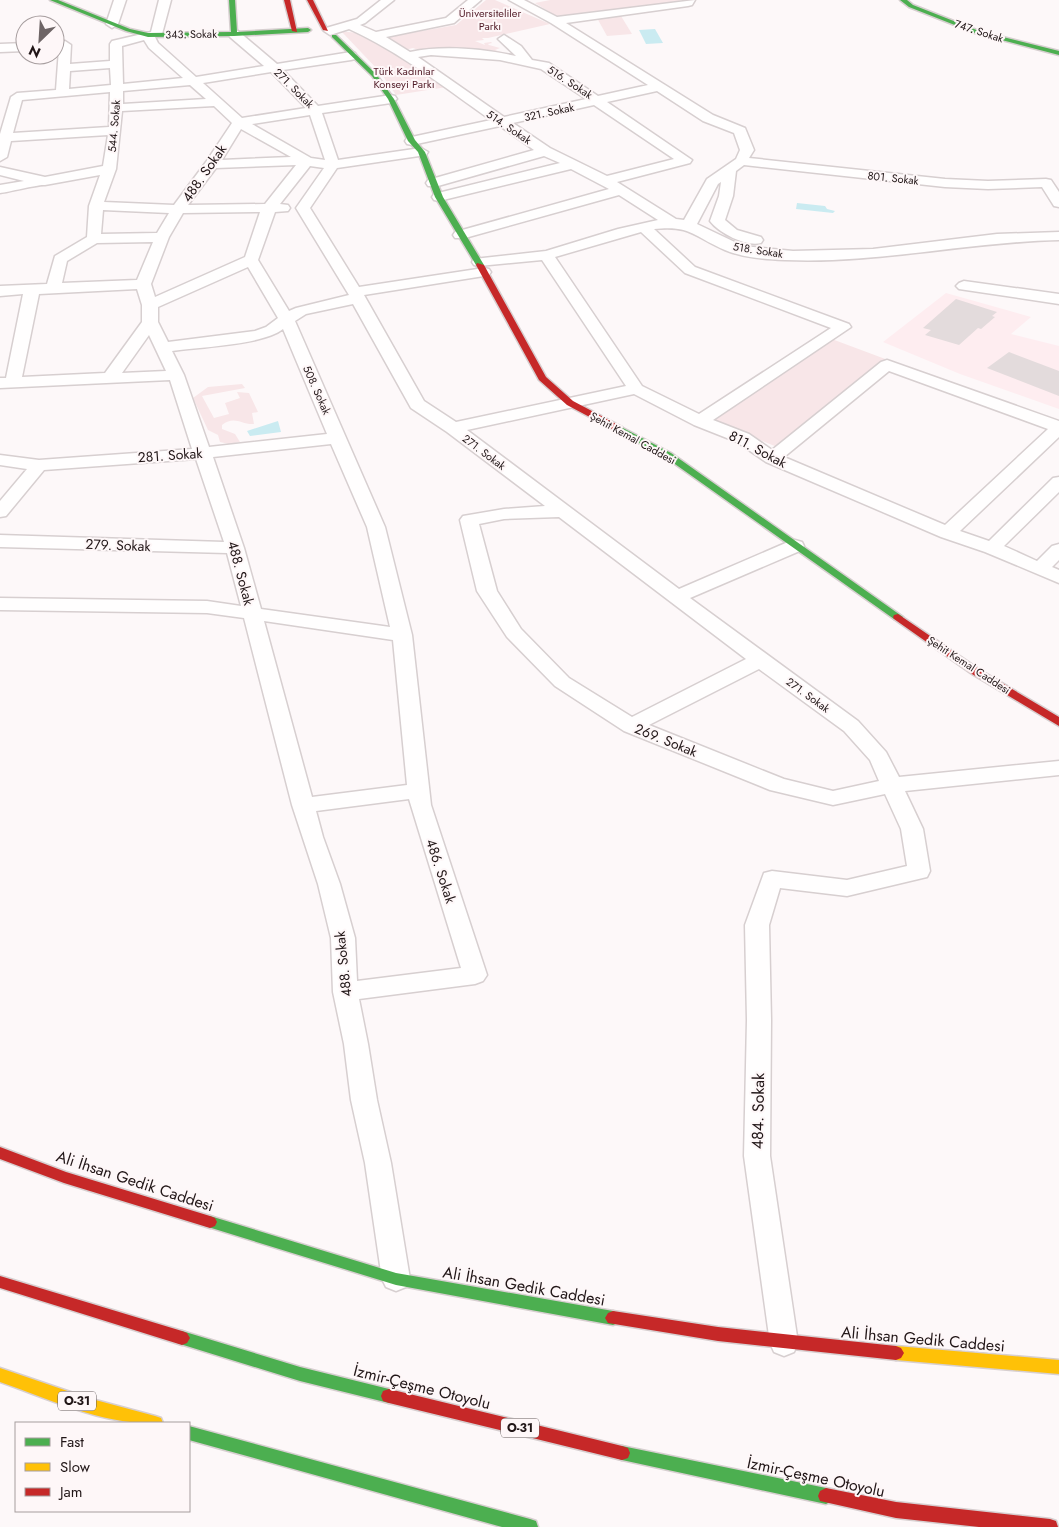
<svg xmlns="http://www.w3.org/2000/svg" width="1059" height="1527" font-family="Jost,sans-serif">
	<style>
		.built { fill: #feedf0 }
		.green { fill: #f8e6e8 }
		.water { fill: #caebf1 }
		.building { fill: #e3dbdc }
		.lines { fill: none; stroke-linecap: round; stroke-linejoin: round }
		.street-casing { stroke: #d7cfd0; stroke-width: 3 }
		.fast-casing { stroke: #d7cfd0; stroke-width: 3 }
		.slow-casing { stroke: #d7cfd0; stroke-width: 3 }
		.jam-casing { stroke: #d7cfd0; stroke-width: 3 }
		.street { fill: #fffefe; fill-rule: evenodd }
		.fast { fill: #4caf50; fill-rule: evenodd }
		.slow { fill: #ffc107; fill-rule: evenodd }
		.jam { fill: #c62828; fill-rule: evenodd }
		.labels { text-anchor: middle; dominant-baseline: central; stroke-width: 4; stroke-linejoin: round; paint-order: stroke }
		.far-park-label { font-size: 11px; fill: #511b27; stroke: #fef7f8 }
		.far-street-label { font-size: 11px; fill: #211617; stroke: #fef7f8 }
		.shield { fill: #fef7f8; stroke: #635a5a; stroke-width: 1 }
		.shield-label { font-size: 12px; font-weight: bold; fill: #211617 }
		.street-label { font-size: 14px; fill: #211617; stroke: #fef7f8 }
		.near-street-label { font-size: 16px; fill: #211617; stroke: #fef7f8 }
	</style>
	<rect width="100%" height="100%" fill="#fdf8f9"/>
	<polygon class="built" points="946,293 1031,317 1011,334 1059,346 1059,409 960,374 883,342"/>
	<g class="green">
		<polygon points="486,0 495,0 550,24 488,38 482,38 484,40 475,41 485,45 484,43 491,42 492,43 488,44 489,45 500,48 495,50 501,52 497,55 421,51 413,48 405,50 387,37 456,25"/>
		<polygon points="550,0 685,0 561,19 535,3"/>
		<polygon points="621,16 632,34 607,36 597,18"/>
		<path d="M342 32C369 28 423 72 447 87L396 95 380 72Z"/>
		<polygon points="829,338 888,360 777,447 711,419"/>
		<path d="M242 384 245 388 202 396 214 418 229 414 225 403 240 398 237 392 249 393 258 412 252 413 254 424C241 425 235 415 222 425V429L235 434 240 442 229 444 220 442 218 435 208 430 193 398 208 387Z"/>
	</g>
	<g class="water">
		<polygon points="655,29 663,43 646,44 639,30"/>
		<polygon points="797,203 825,206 827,209 835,211 833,213 796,209"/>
		<polygon points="278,421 281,432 250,436 247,431"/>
	</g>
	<g class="building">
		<polygon points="956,299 997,312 992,316 995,317 981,329 978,328 959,345 925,335 931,330 923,328"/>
		<polygon points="1009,352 1059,371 1059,396 987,368"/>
	</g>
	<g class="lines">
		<g class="street-casing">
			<g id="street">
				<polygon points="114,0 126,0 118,24 112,28 106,24"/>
				<path d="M159 0H171L162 34 155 37 158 43 196 77 264 66 230 37 228 34 234 30 238 31 277 64 351 52 355 53 357 56 355 59 351 60 283 70 318 106 391 95 395 96 397 99 391 103 322 113 338 160 421 148 428 152 426 155 337 168 310 208 359 287 484 268 489 269 491 272 489 275 484 276 364 295 424 401 456 422 626 386 542 260 479 266 474 265 472 262 474 259 546 251 618 229 658 220 619 195 465 238H455L453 235 455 232 609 189 571 169 439 201 434 200 432 197 434 194 560 163 544 156 438 186H428L426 183 428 180 534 150 500 126 412 145 407 144 405 141 407 138 491 120C445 88 400 52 349 29L330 35 324 31 326 28 357 19 381 0H394L365 23 360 25 376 32 446 18 468 0H481L454 23 386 37 410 52C444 45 483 49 516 56L498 39 504 35 521 46 532 60 549 63 598 96 648 85 551 23 509 0H524L557 17 695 0 692 5 688 6 566 23 713 115 745 128 754 150 749 158 945 179 988 181 1046 179 1051 180 1059 192V207L1054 206 1042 187 988 189 945 187 744 165 736 171 733 196 725 220 737 230 761 237 763 240 761 243C746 247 719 233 710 221L719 196 721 182 718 184 697 224 743 246 793 251 873 249 997 234 1059 232V240C967 242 877 264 785 260 765 259 744 258 725 250 694 237 692 225 654 229L695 267 849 324 851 327 713 420 749 434 772 450 881 362 887 360 1059 421V437L960 531 989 541 1053 478 1059 477V492L1004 546 1037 561 1052 546 1059 544V560L1052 567 1059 570V583L985 552 941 537 766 462 737 442 694 425 634 394 467 430 679 589 788 542 795 540 802 542 804 546 802 550 690 598 858 721 886 752 899 777 1059 761V775L905 791 923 829 930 871 927 877 847 896 780 888 769 925 771 1020 770 1156 798 1343 794 1352 784 1356 774 1352 770 1343 744 1156 747 1020 745 925 764 873 772 871 847 880 907 866 901 829 885 794 833 805 770 790 624 731 555 686 507 637 477 591 460 520 463 516 504 509 545 506 447 432 411 408 353 304 306 314 295 321 385 527 412 635 431 805 487 975 483 981 475 984 359 999 368 1044 377 1100 391 1163 410 1279 406 1287 396 1291 386 1287 382 1279 365 1163 351 1100 344 1044 333 992 331 938 318 884 292 805 244 618 207 613 0 610V598L207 601 241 606 227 553 0 547V535L224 542 196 459 44 470 6 516 0 517V501L27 469 0 465V455L39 460 192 449 170 380 0 388V378H6L23 294 0 296V286L47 284 55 256 87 237 89 206 100 175 45 185C39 184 9 192 0 193V185L24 181 0 175V167L45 177 103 166 108 135 11 141 7 157 0 161V134L11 97 17 93 56 90 59 49H55V41H65L71 45 70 64 110 61V44L112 41 151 32ZM144 40 149 48 183 78 123 84 122 46ZM431 55 500 60 541 69 586 99 504 117 418 57ZM110 68 111 85 69 89 70 71ZM271 72 306 108 242 118 203 83ZM190 85 206 99 123 104V91ZM657 91 703 121 734 133 740 150 736 159 707 179 684 220 676 219 617 182 690 163 692 160 607 102ZM110 92 109 127 13 133 22 100ZM594 105 674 159 607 176 550 148 513 123ZM214 106 232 123 206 162 174 205 104 202 116 169 122 111ZM310 115 325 160 311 158 252 124ZM241 129 291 157 222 160ZM296 165 265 204 188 205 216 168ZM310 166 324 168 296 208 349 295 296 308 289 311 258 260 275 212 288 211 290 208 288 205 280 204ZM103 210 169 213 157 233 101 234ZM260 212 245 257 155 297 151 284 169 237 183 213ZM641 232 685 273 831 328 699 414 642 386 555 257ZM153 242 137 280 62 283 67 261 97 243ZM248 267 278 318 266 327 255 331 168 342 158 322V307ZM137 289 142 305V322L105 373 22 377 39 294ZM283 329 327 434 209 447 184 375 172 351C199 347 263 345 283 329ZM149 335 166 371 122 373ZM889 371 1048 429 945 525 784 457ZM331 444 367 527 390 627 261 609 244 548 213 457ZM559 517 746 659 632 717 569 678 521 629 497 591 479 524 504 519ZM264 621 393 640 407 785 312 797ZM759 669 844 731 870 760 879 781 833 791 784 779 649 725ZM409 799 461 968 357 981 355 938 340 884 323 837 316 811Z"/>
				<polygon points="25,43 25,51 0,52 0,44"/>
				<polygon points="964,281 1059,294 1059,304 959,289 956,286 959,283"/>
			</g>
		</g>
		<g class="fast-casing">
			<g id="fast">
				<polygon points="50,0 58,0 130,29 148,33 231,32 229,0 235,0 237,32 308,28 311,30 308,32 234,36 148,37 126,31"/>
				<polygon points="900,0 907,0 913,5 979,31 1059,51 1059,55 975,33 909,7"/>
				<polygon points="332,35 336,35 376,74 394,99 415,140 425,152 443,197 484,265 483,267 476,265 435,197 418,152 408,141 388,99 372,76 332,37"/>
				<polygon points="619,426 671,453 903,617 902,619 894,619 665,457 616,431 616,427"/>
				<polygon points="210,1216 396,1273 613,1311 618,1313 621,1318 618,1323 613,1325 396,1285 205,1226 203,1222 205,1218"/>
				<polygon points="182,1331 300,1367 389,1389 395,1391 397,1396 395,1401 389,1403 300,1381 177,1343 174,1338 177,1333"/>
				<polygon points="189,1426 530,1519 536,1521 538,1527 502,1527 189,1440"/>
				<polygon points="622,1446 826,1488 832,1491 834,1496 832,1501 826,1504 622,1460 616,1458 614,1453 616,1448"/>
			</g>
		</g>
		<g class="slow-casing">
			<g id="slow">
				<polygon points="896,1346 1059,1360 1059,1374 896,1360 891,1358 888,1353 891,1348"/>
				<path d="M0 1368 88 1398 155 1416 161 1418 163 1423C107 1427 52 1400 0 1382Z"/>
			</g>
		</g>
		<g class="jam-casing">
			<g id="jam">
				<polygon points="284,0 290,0 297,32 292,31"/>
				<polygon points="307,0 313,0 328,31 323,30"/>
				<polygon points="477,263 484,265 546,377 573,401 622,427 622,431 616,431 567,405 539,380 476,265"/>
				<polygon points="898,614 980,670 1059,717 1059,726 972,674 894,619 893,617 894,615"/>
				<polygon points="0,1147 66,1172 210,1216 215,1218 217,1222 215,1226 210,1228 64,1183 0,1159"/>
				<polygon points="0,1276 182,1331 187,1333 190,1338 187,1343 182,1345 0,1288"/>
				<polygon points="613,1311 718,1327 896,1346 901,1348 904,1353 901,1358 896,1360 718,1341 608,1323 605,1318 608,1313"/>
				<polygon points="389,1389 622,1446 628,1448 630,1453 628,1458 622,1460 389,1403 383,1401 381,1396 383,1391"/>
				<polygon points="826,1488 896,1502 1050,1519 1056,1521 1058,1527 979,1527 896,1518 820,1501 818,1496 820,1491"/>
			</g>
		</g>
		<use href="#street" class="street"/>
		<use href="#fast" class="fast"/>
		<use href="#slow" class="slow"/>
		<use href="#jam" class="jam"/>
	</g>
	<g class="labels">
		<g class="far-park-label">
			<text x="490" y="13">Üniversiteliler<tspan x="490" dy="13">Parkı</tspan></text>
			<text x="404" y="71">Türk Kadınlar<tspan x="404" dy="13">Konseyi Parkı</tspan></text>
		</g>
		<g class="far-street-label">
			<text transform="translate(979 31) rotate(18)">747. Sokak</text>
			<text transform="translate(191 34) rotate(-1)">343. Sokak</text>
			<text transform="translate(570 82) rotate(33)">516. Sokak</text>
			<text transform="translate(294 88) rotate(45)">271. Sokak</text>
			<text transform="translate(549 112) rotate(-12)">321. Sokak</text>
			<text transform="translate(114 126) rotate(-85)">544. Sokak</text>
			<text transform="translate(509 127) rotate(34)">514. Sokak</text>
			<text transform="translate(893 178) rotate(6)">801. Sokak</text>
			<text transform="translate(758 250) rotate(9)">518. Sokak</text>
			<text transform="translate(317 390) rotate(66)">508. Sokak</text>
			<text transform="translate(633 438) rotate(29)">Şehit Kemal Caddesi</text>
			<text transform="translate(484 452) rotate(37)">271. Sokak</text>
			<text transform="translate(969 665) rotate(33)">Şehit Kemal Caddesi</text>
			<text transform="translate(808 695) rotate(36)">271. Sokak</text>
		</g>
		<g class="shield">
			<rect x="58" y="1391.5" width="38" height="19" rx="4"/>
			<rect x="501" y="1418.5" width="38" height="19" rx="4"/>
		</g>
		<g class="shield-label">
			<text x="77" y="1401">O-31</text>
			<text x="520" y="1428">O-31</text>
		</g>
		<g class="street-label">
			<text transform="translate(204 173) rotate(-55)">488. Sokak</text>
			<text transform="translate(758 449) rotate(28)">811. Sokak</text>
			<text transform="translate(170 455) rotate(-4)">281. Sokak</text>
			<text transform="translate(118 545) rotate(2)">279. Sokak</text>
			<text transform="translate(241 573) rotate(75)">488. Sokak</text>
			<text transform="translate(666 740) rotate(22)">269. Sokak</text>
			<text transform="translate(441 871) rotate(72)">486. Sokak</text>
			<text transform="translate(343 964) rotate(-96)">488. Sokak</text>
		</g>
		<g class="near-street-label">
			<text transform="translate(758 1111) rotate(-89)">484. Sokak</text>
			<text transform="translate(135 1181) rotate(18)">Ali İhsan Gedik Caddesi</text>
			<text transform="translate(524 1286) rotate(10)">Ali İhsan Gedik Caddesi</text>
			<text transform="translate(923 1339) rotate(5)">Ali İhsan Gedik Caddesi</text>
			<text transform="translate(422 1387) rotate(14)">İzmir-Çeşme Otoyolu</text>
			<text transform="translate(816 1477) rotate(12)">İzmir-Çeşme Otoyolu</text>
		</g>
	</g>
	<rect x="15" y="1422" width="175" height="90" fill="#fef7f8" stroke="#a69d9e"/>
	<rect x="25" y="1438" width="25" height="8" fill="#4caf50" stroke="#a69d9e"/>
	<text x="60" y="1447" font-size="15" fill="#211617">Fast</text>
	<rect x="25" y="1463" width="25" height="8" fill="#ffc107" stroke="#a69d9e"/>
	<text x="60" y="1472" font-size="15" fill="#211617">Slow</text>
	<rect x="25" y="1488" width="25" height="8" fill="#c62828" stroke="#a69d9e"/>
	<text x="60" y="1497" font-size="15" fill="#211617">Jam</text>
	<g transform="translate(40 40) rotate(205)"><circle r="24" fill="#fef7f8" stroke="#a69d9e"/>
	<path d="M0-4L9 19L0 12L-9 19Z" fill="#6e6566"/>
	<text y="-8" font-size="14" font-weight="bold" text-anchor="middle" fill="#211617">N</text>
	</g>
</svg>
